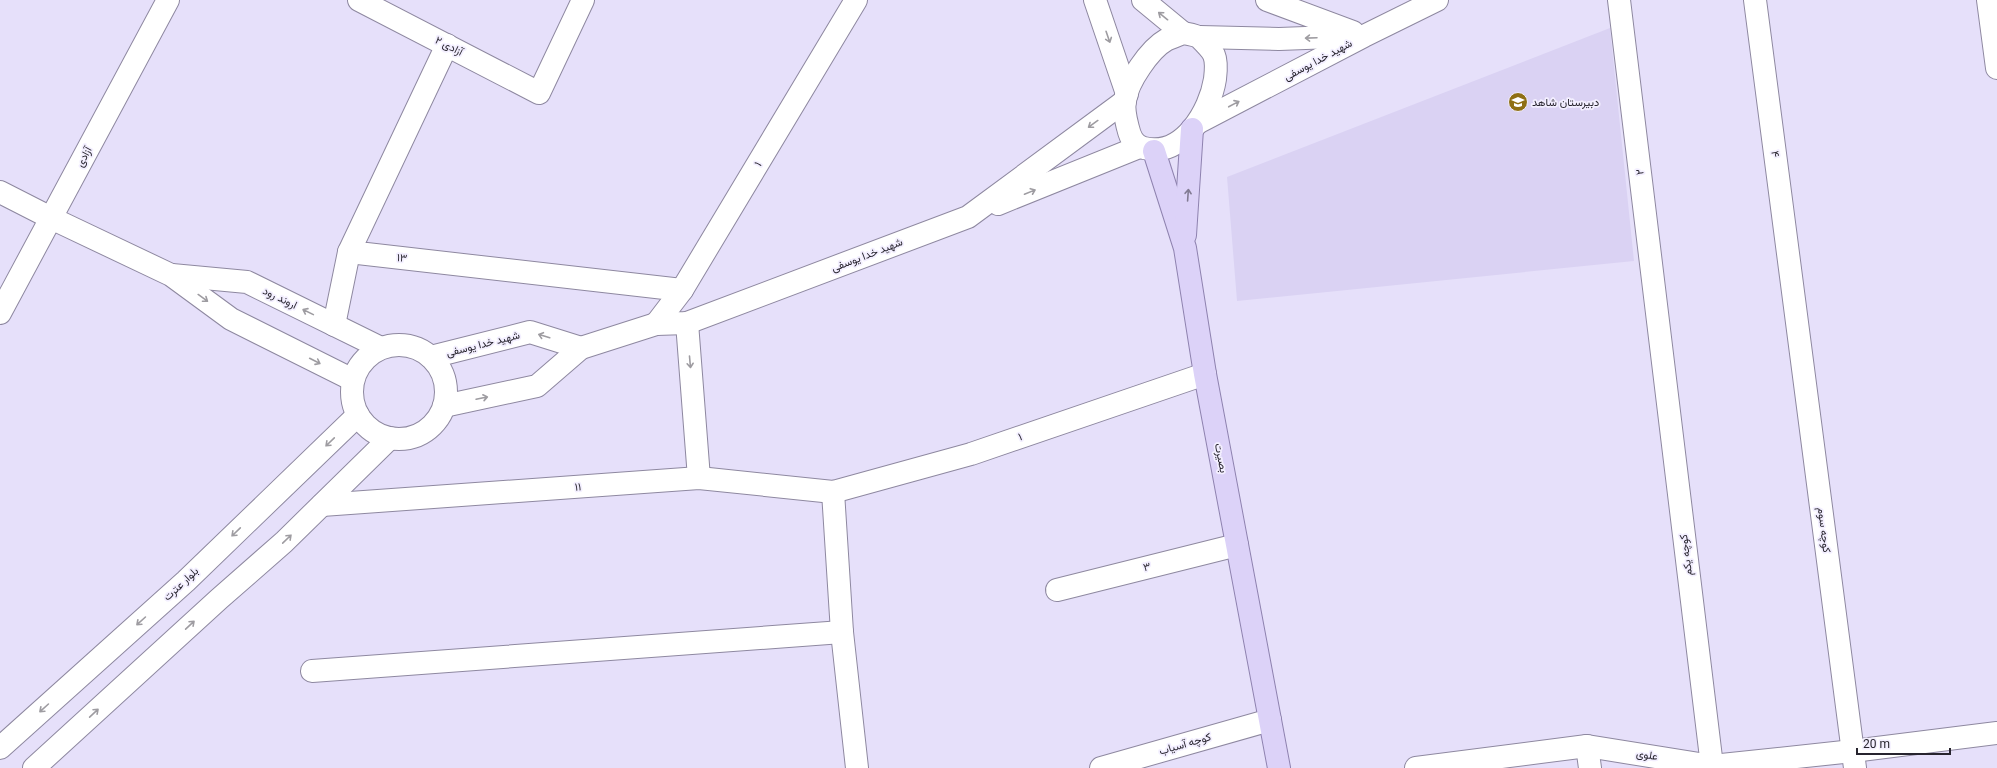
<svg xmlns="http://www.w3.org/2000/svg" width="1997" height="768" font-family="Roboto,Vazirmatn,sans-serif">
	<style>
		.built { fill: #dad2f3 }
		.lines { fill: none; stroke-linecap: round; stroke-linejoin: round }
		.minor-casing { stroke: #8e88a0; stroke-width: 24 }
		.major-casing { stroke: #8e82af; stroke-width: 24 }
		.minor { stroke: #fff; stroke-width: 22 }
		.major { stroke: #dcd2f8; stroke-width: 22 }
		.oneway { stroke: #9e9ca1 }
		.oneway2 { stroke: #827b93 }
		.labels { text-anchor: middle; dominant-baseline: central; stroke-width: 3.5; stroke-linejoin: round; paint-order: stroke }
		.street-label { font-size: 11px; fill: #27242e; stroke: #f3efff }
		.poi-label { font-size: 11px; fill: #27242e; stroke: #f3efff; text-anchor: start }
	</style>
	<rect width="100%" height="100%" fill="#e6e0fa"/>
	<polygon class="built" points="1610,28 1634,261 1237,301 1227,177"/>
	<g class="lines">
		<g class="minor-casing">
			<g id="minor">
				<polyline points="359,0 539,93 583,0"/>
				<polyline points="1095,0 1127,94"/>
				<polyline points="1143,0 1183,33"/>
				<polyline points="1267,0 1353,32"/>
				<polyline points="1619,0 1712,766"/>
				<polyline points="1755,0 1855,768"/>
				<polyline points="1988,0 1997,68"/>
				<path d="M1183 33C1188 34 1196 35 1200 38 1204 42 1212 50 1214 55 1217 62 1216 71 1215 79 1210 111 1183 158 1144 148 1134 146 1130 137 1128 128 1126 120 1123 110 1125 101 1127 82 1150 49 1166 40 1172 37 1178 35 1183 33Z"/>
				<polyline points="1200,37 1279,39 1359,36"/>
				<polyline points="447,45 349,252 682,290"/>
				<polyline points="1199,122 1364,36 1437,0"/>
				<polyline points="0,192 51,218 171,275 231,319 353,380"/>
				<polyline points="998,204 1139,147"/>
				<polyline points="172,275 247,282 381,348"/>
				<polyline points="0,313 168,0"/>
				<polyline points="687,323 699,478"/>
				<polyline points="656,324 682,290 856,0"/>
				<polyline points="334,325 349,252"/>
				<circle cx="399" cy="392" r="47"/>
				<polyline points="431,357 530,332 581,348"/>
				<polyline points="444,406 537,386 581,348 656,324 687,323 968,217 1125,101"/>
				<polyline points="833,492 842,632 857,768"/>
				<polyline points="322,505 699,478 833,492 971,454 1205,374"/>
				<polyline points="1057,590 1237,545"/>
				<polyline points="312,671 842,632"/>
				<polyline points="1587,746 1590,768"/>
				<polyline points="0,748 186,581 358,415"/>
				<polyline points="34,768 219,599 284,542 390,438"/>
				<polyline points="1101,768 1270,720"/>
				<polyline points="1416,768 1587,746 1712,766 1853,751 1997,733"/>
			</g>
		</g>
		<g class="major-casing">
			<g id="major">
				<polyline points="1154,151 1185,248 1205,374 1279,768"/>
				<polyline points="1185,235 1192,129"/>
			</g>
		</g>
		<use href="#minor" class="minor"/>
		<use href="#major" class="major"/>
	</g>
	<defs><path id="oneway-shaft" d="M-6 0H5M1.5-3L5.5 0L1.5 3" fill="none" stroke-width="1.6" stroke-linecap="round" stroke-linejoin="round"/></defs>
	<g class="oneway">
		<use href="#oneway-shaft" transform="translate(1163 16) rotate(-141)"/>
		<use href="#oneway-shaft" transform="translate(1108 37) rotate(71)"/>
		<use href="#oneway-shaft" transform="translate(1311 38) rotate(178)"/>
		<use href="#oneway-shaft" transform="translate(1234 104) rotate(-28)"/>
		<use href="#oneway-shaft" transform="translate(1093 124) rotate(144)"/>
		<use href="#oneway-shaft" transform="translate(1030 192) rotate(-22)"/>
		<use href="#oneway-shaft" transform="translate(203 298) rotate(36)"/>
		<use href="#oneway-shaft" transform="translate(308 312) rotate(-154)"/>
		<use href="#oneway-shaft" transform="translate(544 336) rotate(-163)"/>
		<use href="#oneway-shaft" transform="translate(315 361) rotate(27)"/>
		<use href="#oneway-shaft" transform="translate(690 362) rotate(85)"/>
		<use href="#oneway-shaft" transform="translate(482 398) rotate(-12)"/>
		<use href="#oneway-shaft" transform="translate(330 442) rotate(136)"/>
		<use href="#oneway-shaft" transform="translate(236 532) rotate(136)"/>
		<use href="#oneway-shaft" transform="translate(287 539) rotate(-44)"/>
		<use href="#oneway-shaft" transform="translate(141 621) rotate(138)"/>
		<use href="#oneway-shaft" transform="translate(190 625) rotate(-43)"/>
		<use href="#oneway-shaft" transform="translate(44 708) rotate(138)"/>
		<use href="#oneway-shaft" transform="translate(94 713) rotate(-43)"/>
	</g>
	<use class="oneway2" href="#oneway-shaft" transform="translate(1188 195) rotate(-86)"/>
	<defs>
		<g id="school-disc" transform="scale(1)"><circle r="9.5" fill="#8f6f14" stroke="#f3efff"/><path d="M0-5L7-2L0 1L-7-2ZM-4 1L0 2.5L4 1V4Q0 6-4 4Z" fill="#fff"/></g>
	</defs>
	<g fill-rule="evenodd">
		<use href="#school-disc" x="1518" y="102"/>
	</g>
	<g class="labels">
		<g class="street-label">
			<text transform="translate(449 46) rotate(27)">آزادی ۲</text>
			<text transform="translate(1318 60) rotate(-28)">شهید خدا یوسفی</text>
			<text transform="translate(1775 154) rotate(83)">۴</text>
			<text transform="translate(84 157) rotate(-62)">آزادی</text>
			<text transform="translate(758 164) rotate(-59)">۱</text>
			<text transform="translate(1640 172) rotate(-97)">۲</text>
			<text transform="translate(867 255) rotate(-21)">شهید خدا یوسفی</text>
			<text transform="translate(402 258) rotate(6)">۱۳</text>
			<text transform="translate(280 298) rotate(26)">اروند رود</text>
			<text transform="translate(483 344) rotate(-14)">شهید خدا یوسفی</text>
			<text transform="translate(1020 437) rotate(-19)">۱</text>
			<text transform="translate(1221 458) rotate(79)">بصیرت</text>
			<text transform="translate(578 487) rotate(-4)">۱۱</text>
			<text transform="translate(1824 530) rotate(83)">کوچه سوم</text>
			<text transform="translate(1686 555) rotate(-97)">کوچه یکم</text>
			<text transform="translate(1147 567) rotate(-14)">۳</text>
			<text transform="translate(181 584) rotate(-43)">بلوار عترت</text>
			<text transform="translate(1185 744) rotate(-16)">کوچه آسیاب</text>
			<text transform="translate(1647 755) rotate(9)">علوی</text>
		</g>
		<g class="poi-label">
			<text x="1532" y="102">دبیرستان شاهد</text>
		</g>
	</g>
	<path d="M1857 748v6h93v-6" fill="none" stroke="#27242e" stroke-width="2"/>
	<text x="1863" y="748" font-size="12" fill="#27242e" stroke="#f3efff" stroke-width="3" paint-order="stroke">20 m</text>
</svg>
